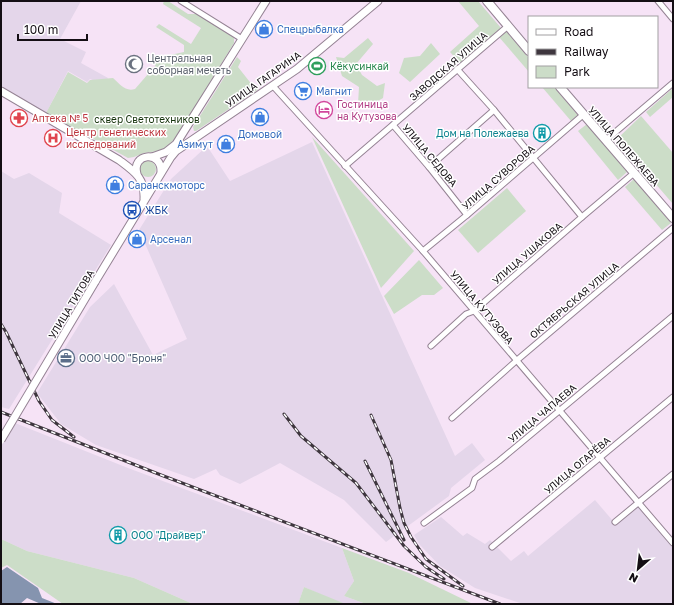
<svg xmlns="http://www.w3.org/2000/svg" width="674" height="605" font-family="'Golos Text',sans-serif">
	<style>
		.industrial { fill: #e4d6ea }
		.green { fill: #ccddc8 }
		.water { fill: #8594af }
		.lines { fill: none; stroke-linecap: round; stroke-linejoin: round }
		.minor-casing { stroke: #958394; stroke-width: 7 }
		.secondary-casing { stroke: #958394; stroke-width: 9 }
		.primary-casing { stroke: #958394; stroke-width: 10 }
		.minor { stroke: #fff; stroke-width: 5 }
		.secondary { stroke: #fff; stroke-width: 7 }
		.primary { stroke: #fff; stroke-width: 8 }
		.rail-casing { stroke: #3e363e; stroke-width: 3 }
		.rail { stroke: #fff; stroke-width: 1.5; stroke-dasharray: 4.5; stroke-linecap: butt }
		.secondary-bridge-casing { stroke: #958394; stroke-width: 9; stroke-linecap: butt }
		.secondary-bridge { stroke: #fff; stroke-width: 7 }
		.labels { text-anchor: middle; dominant-baseline: central; stroke-width: 3; stroke-linejoin: round; paint-order: stroke }
		.shop-label { font-size: 10px; fill: #366cbe; stroke: #fff; text-anchor: start }
		.worship-label { font-size: 10px; fill: #5b616d; stroke: #fff; text-anchor: start }
		.leisure-label { font-size: 10px; fill: #27864d; stroke: #fff; text-anchor: start }
		.street-label { font-size: 10px; fill: #140e14; stroke: #fff }
		.hotel-label { font-size: 10px; fill: #b23c85; stroke: #fff; text-anchor: start }
		.health-label { font-size: 10px; fill: #be3a42; stroke: #fff; text-anchor: start }
		.park-label { font-size: 10px; fill: #15330c; stroke: #fff }
		.culture-label { font-size: 10px; fill: #0d838f; stroke: #fff; text-anchor: end }
		.transit-label { font-size: 10px; fill: #164399; stroke: #fff; text-anchor: start }
		.service-label { font-size: 10px; fill: #4e5e75; stroke: #fff; text-anchor: start }
	</style>
	<rect width="100%" height="100%" fill="#f6e3f6"/>
	<g class="industrial">
		<polygon points="1,1 81,1 60,39 86,52 81,63 108,78 104,84 90,79 87,82 68,71 46,113 1,86"/>
		<polygon points="312,142 455,456 472,443 485,460 451,488 449,496 386,542 344,500 280,463 240,484 220,475 216,469 194,479 96,445 61,424 37,393 90,307 114,284 153,355 187,339 139,230 171,179 207,146 230,181"/>
		<polygon points="1,171 14,179 29,173 62,193 59,213 111,245 9,409 1,407"/>
		<polygon points="15,423 128,468 342,548 354,581 344,596 366,604 342,604 304,587 298,604 193,604 134,578 27,551 1,539 1,446"/>
		<polygon points="639,499 673,539 673,604 523,604 475,588 440,566 419,544 414,535 441,517 463,536 467,533 485,544 490,540 511,561 524,551 528,556 595,500 613,521"/>
	</g>
	<g class="green">
		<path d="M164 1H168L188 14H197L231 35 234 38V43L177 136 167 147 159 151 144 153 134 157 128 158 46 113 68 72 87 83 90 80 113 78C120 84 125 92 135 89L155 66 156 58 184 52V45L156 27 159 24 191 44 201 28 163 4Z"/>
		<polygon points="458,1 478,1 501,28 460,63 450,52 479,26"/>
		<polygon points="506,31 529,58 529,72 499,37"/>
		<polygon points="368,38 373,44 356,64 362,75 377,86 385,83 383,98 364,109 358,104 359,87 342,76 336,57 344,58"/>
		<polygon points="431,43 440,54 410,82 399,73 404,58 420,56"/>
		<polygon points="237,57 241,61 238,67 253,86 259,89 196,131 194,131 193,127"/>
		<polygon points="542,87 554,87 578,115 571,121"/>
		<polygon points="673,88 673,97 650,117 646,112"/>
		<polygon points="641,116 673,153 673,204 617,139"/>
		<polygon points="587,124 627,172 618,180 578,131"/>
		<polygon points="312,137 414,251 381,288"/>
		<circle cx="148" cy="169" r="8"/>
		<polygon points="634,179 671,223 662,230 625,187"/>
		<polygon points="507,188 526,211 478,253 458,230"/>
		<polygon points="419,260 443,288 434,295 422,295 394,314 384,296"/>
		<polygon points="1,539 27,551 134,578 193,604 63,604 7,565 1,568"/>
		<polygon points="342,548 409,573 473,604 366,604 344,596 354,581"/>
		<polygon points="304,587 343,603 342,604 298,604"/>
	</g>
	<polygon class="water" points="7,567 38,588 42,598 57,604 41,604 27,598 20,604 1,603 1,571"/>
	<g class="lines">
		<g class="minor-casing">
			<g id="minor">
				<polyline points="181,1 242,39"/>
				<polyline points="658,1 673,19"/>
				<polyline points="457,69 494,110 582,217"/>
				<polyline points="273,86 423,251 673,543"/>
				<polyline points="393,125 429,167 467,215"/>
				<polyline points="606,140 673,83"/>
				<polyline points="345,166 508,26"/>
				<polyline points="429,167 494,110"/>
				<polyline points="423,251 467,215 584,114"/>
				<polyline points="431,346 466,314 474,311 582,217 634,173"/>
				<polyline points="452,418 516,361 673,228"/>
				<polyline points="615,522 673,474"/>
				<polyline points="424,523 472,488 475,479 499,461 673,316"/>
				<polyline points="492,547 673,397"/>
			</g>
		</g>
		<g class="secondary-casing">
			<g id="secondary">
				<path d="M1 91 119 160C135 172 145 178 144 199"/>
				<polyline points="152,157 166,152 176,144 266,1"/>
				<path d="M137 174C131 153 162 150 161 172"/>
				<polyline points="95,282 171,157 176,151 297,69 378,1"/>
			</g>
		</g>
		<g class="primary-casing">
			<g id="primary">
				<polyline points="487,1 529,51"/>
				<polyline points="560,87 673,218"/>
			</g>
		</g>
		<use href="#minor" class="minor"/>
		<use href="#secondary" class="secondary"/>
		<use href="#primary" class="primary"/>
		<g class="rail-casing">
			<g id="rail">
				<polyline points="1,324 6,332 39,401 52,420 74,437"/>
				<polyline points="1,412 161,475 500,604"/>
				<polyline points="284,414 301,436 356,483 404,546 426,567 444,579"/>
				<polyline points="371,415 391,460 400,508 404,523 411,537 426,559 463,586"/>
				<polyline points="365,461 404,540"/>
			</g>
		</g>
		<use href="#rail" class="rail"/>
		<g class="secondary-bridge-casing">
			<polyline id="secondary-bridge" points="1,440 95,282"/>
		</g>
		<use href="#secondary-bridge" class="secondary-bridge"/>
	</g>
	<defs>
		<g id="shop-ring" transform="scale(0.9)"><circle r="9.5" fill="#fff" stroke="#3f7fe0" stroke-width="1.5"/><path d="M-5-2.5h2.3a2.7 3.5 0 0 1 5.4 0H5L5.5 6h-11ZM-1.5-2.5h3a1.5 2.3 0 0 0-3 0Z" fill="#3f7fe0"/></g>
		<g id="mosque-ring" transform="scale(0.9)"><circle r="9.5" fill="#fff" stroke="#6b7280" stroke-width="1.5"/><path d="M3.5-4.9A6 6 0 1 0 3.5 4.9A5 5 0 1 1 3.5-4.9Z" fill="#6b7280"/></g>
		<g id="stadium-ring" transform="scale(0.9)"><circle r="9.5" fill="#fff" stroke="#2e9e5b" stroke-width="1.5"/><path d="M0-5a6.5 5 0 1 0 0 10a6.5 5 0 1 0 0-10ZM-3.5-1.8h7v3.6h-7Z" fill="#2e9e5b"/></g>
		<g id="supermarket-ring" transform="scale(0.9)"><circle r="9.5" fill="#fff" stroke="#3f7fe0" stroke-width="1.5"/><path d="M-6-5.5h2.5l.6 2H6L4.5 2H-2.5L-4.4-4H-6ZM-1.5 3.2a1.3 1.3 0 1 0 .1 0ZM3 3.2a1.3 1.3 0 1 0 .1 0Z" fill="#3f7fe0"/></g>
		<g id="hotel-ring" transform="scale(0.9)"><circle r="9.5" fill="#fff" stroke="#d1479c" stroke-width="1.5"/><path d="M-6-4.5h1.5V1H6V5H4.5V3h-9V5H-6ZM-4 0a1.8 1.8 0 1 1 3.6 0ZM.5 0V-2.5h3Q6-2.5 6 0Z" fill="#d1479c"/></g>
		<g id="pharmacy-ring" transform="scale(0.9)"><circle r="9.5" fill="#fff" stroke="#e0444e" stroke-width="1.5"/><path d="M-2-6h4v4h4v4h-4v4h-4v-4h-4v-4h4Z" fill="#e0444e"/></g>
		<g id="building-ring" transform="scale(0.9)"><circle r="9.5" fill="#fff" stroke="#0f9aa8" stroke-width="1.5"/><path d="M-4-6H4V6H1V3H-1V6H-4ZM-2.5-4.3h1.7v1.8h-1.7ZM.8-4.3h1.7v1.8H.8ZM-2.5-1h1.7V.8h-1.7ZM.8-1h1.7V.8H.8Z" fill="#0f9aa8"/></g>
		<g id="hospital-ring" transform="scale(0.9)"><circle r="9.5" fill="#fff" stroke="#e0444e" stroke-width="1.5"/><path d="M-5-5h3v3.5h4V-5h3V5h-3V1.5h-4V5h-3Z" fill="#e0444e"/></g>
		<g id="bus-ring" transform="scale(0.9)"><circle r="9.5" fill="#fff" stroke="#1a4fb4" stroke-width="1.5"/><path d="M-5-6H5V4H4V6H2V4H-2V6H-4V4H-5ZM-3.5-4V0h7V-4ZM-3.5 1.2v1.5H-2V1.2ZM2 1.2v1.5H3.5V1.2Z" fill="#1a4fb4"/></g>
		<g id="office-ring" transform="scale(0.9)"><circle r="9.5" fill="#fff" stroke="#5c6f8a" stroke-width="1.5"/><path d="M-6-3h4V-5.5h4V-3h4V5H-6ZM-1-4.5V-3h2v-1.5ZM-6 0V1H6V0Z" fill="#5c6f8a"/></g>
	</defs>
	<g fill-rule="evenodd">
		<use href="#shop-ring" x="264" y="29"/>
		<use href="#mosque-ring" x="134" y="64"/>
		<use href="#stadium-ring" x="317" y="66"/>
		<use href="#supermarket-ring" x="303" y="91"/>
		<use href="#hotel-ring" x="324" y="110"/>
		<use href="#shop-ring" x="260" y="117"/>
		<use href="#pharmacy-ring" x="19" y="118"/>
		<use href="#building-ring" x="542" y="133"/>
		<use href="#hospital-ring" x="53" y="138"/>
		<use href="#shop-ring" x="226" y="144"/>
		<use href="#shop-ring" x="115" y="185"/>
		<use href="#bus-ring" x="132" y="210"/>
		<use href="#shop-ring" x="137" y="239"/>
		<use href="#office-ring" x="66" y="358"/>
		<use href="#building-ring" x="118" y="535"/>
	</g>
	<g class="labels">
		<g class="shop-label">
			<text x="277" y="29">Спецрыбалка</text>
			<text x="316" y="91">Магнит</text>
			<text x="260" y="134" text-anchor="middle">Домовой</text>
			<text x="213" y="144" text-anchor="end">Азимут</text>
			<text x="128" y="185">Саранскмоторс</text>
			<text x="150" y="239">Арсенал</text>
		</g>
		<g class="worship-label">
			<text x="147" y="58">Центральная<tspan x="147" dy="12">соборная мечеть</tspan></text>
		</g>
		<g class="leisure-label">
			<text x="330" y="66">Кёкусинкай</text>
		</g>
		<g class="street-label">
			<text transform="translate(448 66) rotate(-41)">ЗАВОДСКАЯ УЛИЦА</text>
			<text transform="translate(263 79) rotate(-35)">УЛИЦА ГАГАРИНА</text>
			<text transform="translate(624 146) rotate(49)">УЛИЦА ПОЛЕЖАЕВА</text>
			<text transform="translate(430 155) rotate(50)">УЛИЦА СЕДОВА</text>
			<text transform="translate(498 177) rotate(-41)">УЛИЦА СУВОРОВА</text>
			<text transform="translate(527 253) rotate(-41)">УЛИЦА УШАКОВА</text>
			<text transform="translate(574 300) rotate(-40)">ОКТЯБРЬСКАЯ УЛИЦА</text>
			<text transform="translate(71 304) rotate(-59)">УЛИЦА ТИТОВА</text>
			<text transform="translate(482 307) rotate(50)">УЛИЦА КУТУЗОВА</text>
			<text transform="translate(542 413) rotate(-40)">УЛИЦА ЧАПАЕВА</text>
			<text transform="translate(577 465) rotate(-40)">УЛИЦА ОГАРЁВА</text>
		</g>
		<g class="hotel-label">
			<text x="337" y="104">Гостиница<tspan x="337" dy="12">на Кутузова</tspan></text>
		</g>
		<g class="health-label">
			<text x="32" y="118">Аптека № 5</text>
			<text x="66" y="132">Центр генетических<tspan x="66" dy="12">исследований</tspan></text>
		</g>
		<g class="park-label">
			<text x="147" y="119">сквер Светотехников</text>
		</g>
		<g class="culture-label">
			<text x="529" y="133">Дом на Полежаева</text>
			<text x="131" y="535" text-anchor="start">ООО "Драйвер"</text>
		</g>
		<g class="transit-label">
			<text x="145" y="210">ЖБК</text>
		</g>
		<g class="service-label">
			<text x="79" y="358">ООО ЧОО "Броня"</text>
		</g>
	</g>
	<rect width="674" height="605" fill="none" stroke="#140e14" stroke-width="4"/>
	<rect x="528" y="16" width="130" height="72" fill="#ffffff" stroke="#a19fa1"/>
	<rect x="536" y="29" width="20" height="6" fill="#ffffff" stroke="#a19fa1"/>
	<text x="564" y="36" font-size="12" fill="#140e14">Road</text>
	<rect x="536" y="49" width="20" height="6" fill="#3e363e" stroke="#a19fa1"/>
	<text x="564" y="56" font-size="12" fill="#140e14">Railway</text>
	<rect x="536" y="66" width="20" height="12" fill="#ccddc8" stroke="#a19fa1"/>
	<text x="564" y="76" font-size="12" fill="#140e14">Park</text>
	<g transform="translate(638 569) rotate(208)" stroke="#ffffff" stroke-width="3" paint-order="stroke">
	<path d="M0-3L7 15L0 10L-7 15Z" fill="#140e14"/>
	<text y="-6" font-size="11" font-weight="bold" text-anchor="middle" fill="#140e14">N</text>
	</g>
	<path d="M18 34v6h69v-6" fill="none" stroke="#140e14" stroke-width="2"/>
	<text x="24" y="34" font-size="12" fill="#140e14" stroke="#ffffff" stroke-width="3" paint-order="stroke">100 m</text>
</svg>
